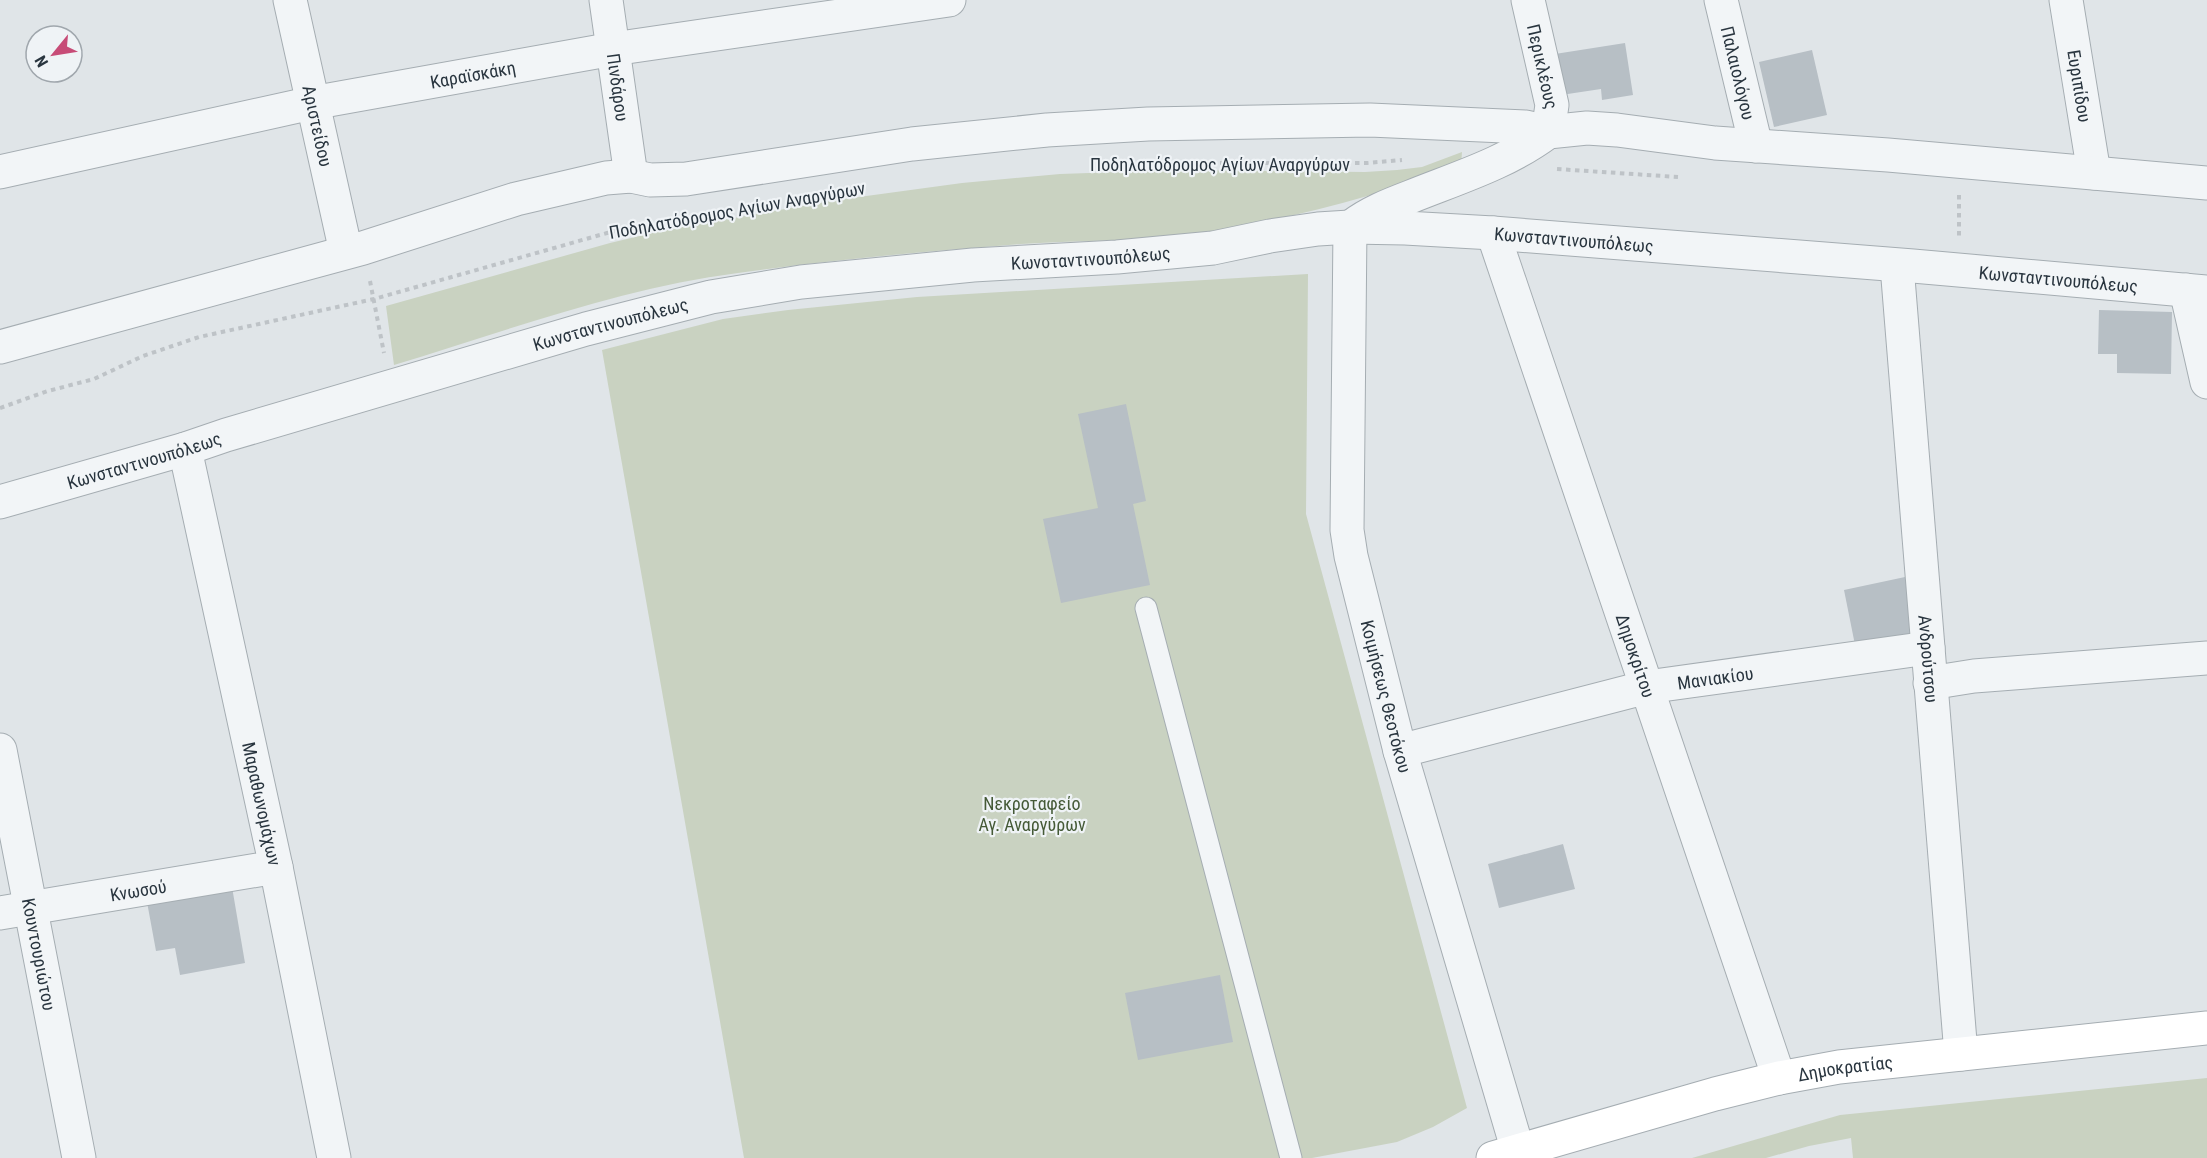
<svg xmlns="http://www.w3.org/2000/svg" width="2207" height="1158" font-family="'Roboto Condensed',sans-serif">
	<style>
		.green { fill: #c9d2c1 }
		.building { fill: #b7bfc5 }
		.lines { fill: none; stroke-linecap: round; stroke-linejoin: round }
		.service-casing { stroke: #a5adb2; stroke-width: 23 }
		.minor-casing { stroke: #a5adb2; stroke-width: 35 }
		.secondary-casing { stroke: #a5adb2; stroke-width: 35 }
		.path { stroke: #bec3c7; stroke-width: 4; stroke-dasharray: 4.5 4.5; stroke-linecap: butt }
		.service { stroke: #f2f5f7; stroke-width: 21 }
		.minor { stroke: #f2f5f7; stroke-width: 33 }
		.secondary { stroke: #fff; stroke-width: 33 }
		.labels { text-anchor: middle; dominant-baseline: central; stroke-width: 4.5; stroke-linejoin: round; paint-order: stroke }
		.street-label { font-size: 18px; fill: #29353f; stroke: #eff3f6 }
		.park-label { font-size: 18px; fill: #455a37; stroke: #eff3f6 }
	</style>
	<rect width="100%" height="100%" fill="#e0e5e8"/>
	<g class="green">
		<path d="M1462 152 1461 165C1379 196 1293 218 1207 232 1146 242 1083 240 1021 244 927 251 831 260 738 273 621 288 506 331 394 365L386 306 610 243 665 230 837 200 962 183 1060 174 1177 170 1365 172 1397 170 1422 167Z"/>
		<polygon points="1308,274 1306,514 1467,1108 1433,1127 1397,1142 1312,1158 744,1158 602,350 723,319 788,310 917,297"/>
		<polygon points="2207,1078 2207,1158 1853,1158 1851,1138 1809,1146 1766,1158 1692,1158 1840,1115"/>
	</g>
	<g class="building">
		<polygon points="1625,43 1633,95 1602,100 1601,89 1561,95 1555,54"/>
		<polygon points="1812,50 1827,115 1774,127 1759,62"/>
		<polygon points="2099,310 2172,312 2171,374 2117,373 2117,354 2098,354"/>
		<polygon points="1126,404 1146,501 1133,504 1150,585 1061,603 1043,519 1098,508 1078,414"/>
		<polygon points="1905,577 1917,632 1855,645 1844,590"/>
		<polygon points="1563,844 1575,889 1499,908 1488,864"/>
		<polygon points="232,887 245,963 180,975 175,948 156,951 147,902"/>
		<polygon points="1220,975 1233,1042 1138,1060 1125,993"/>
	</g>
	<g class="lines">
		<g class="service-casing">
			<polyline id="service" points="1146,608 1291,1158"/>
		</g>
		<g class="minor-casing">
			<g id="minor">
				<path id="s1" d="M290 0 346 252"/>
				<path id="s2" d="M606 0 631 176"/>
				<path id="s3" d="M1528 0 1552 105 1548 132"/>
				<path id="s4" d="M1721 0 1756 146"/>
				<path id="s5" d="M2066 0 2094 173"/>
				<path id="s6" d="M0 172 312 103 613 49 949 0"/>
				<path d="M1352 226C1369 213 1389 205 1410 197 1457 178 1507 163 1548 132"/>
				<path id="s7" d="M1350 227 1347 530 1351 556 1400 751 1518 1151"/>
				<path id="s8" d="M1493 233 1779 1078"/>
				<path id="s9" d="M1897 266 1961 1054"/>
				<polyline points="2186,290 2207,382"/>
				<polyline points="0,347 363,248 516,199 606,178 631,176 650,180 686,179 912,144 1047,130 1148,124 1370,120 1526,127 1548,132 1587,128 1617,130 1715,143 1888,155 2207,183"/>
				<path id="s10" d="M185 449 276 867 334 1158"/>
				<path id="s11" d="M0 502 185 449 226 435 586 329 711 297 801 282 973 265 1117 257 1213 248 1270 236 1318 229 1350 227 1405 228 1493 233 1913 266 2207 292"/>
				<polyline points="1930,683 1974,676 2207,658"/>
				<path id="s12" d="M0 750 79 1158"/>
				<path id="s13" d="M1400 751 1647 687 1928 648"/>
				<path id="s14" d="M0 913 276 867"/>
			</g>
		</g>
		<g class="secondary-casing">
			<g id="secondary">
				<path id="s15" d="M1493 1158 1715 1094 1779 1078 1839 1067 2207 1028"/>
			</g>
		</g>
		<g class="path">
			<polyline points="1139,163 1367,163 1402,160"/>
			<polyline points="1557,169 1678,177"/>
			<polyline points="1959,195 1959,236"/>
			<polyline points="370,281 384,353"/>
			<polyline points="0,408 48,391 94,379 143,356 199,337 374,299 607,233 683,217"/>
		</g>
		<use href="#service" class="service"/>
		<use href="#minor" class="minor"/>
		<use href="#secondary" class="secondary"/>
	</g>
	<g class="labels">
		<g class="street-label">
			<text stroke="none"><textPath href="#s3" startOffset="68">Περικλέους</textPath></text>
			<text stroke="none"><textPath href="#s4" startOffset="75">Παλαιολόγου</textPath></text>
			<text stroke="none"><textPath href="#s6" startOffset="483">Καραϊσκάκη</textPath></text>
			<text stroke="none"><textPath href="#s5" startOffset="87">Ευριπίδου</textPath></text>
			<text stroke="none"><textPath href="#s2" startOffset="88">Πινδάρου</textPath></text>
			<text stroke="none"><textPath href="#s1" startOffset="129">Αριστείδου</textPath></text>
			<text x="1220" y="164">Ποδηλατόδρομος Αγίων Αναργύρων</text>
			<text transform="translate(737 210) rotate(-10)">Ποδηλατόδρομος Αγίων Αναργύρων</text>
			<text stroke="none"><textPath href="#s11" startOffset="1608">Κωνσταντινουπόλεως</textPath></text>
			<text stroke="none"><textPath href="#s11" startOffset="1122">Κωνσταντινουπόλεως</textPath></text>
			<text stroke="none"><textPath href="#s11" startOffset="2094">Κωνσταντινουπόλεως</textPath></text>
			<text stroke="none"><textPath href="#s11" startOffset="636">Κωνσταντινουπόλεως</textPath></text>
			<text stroke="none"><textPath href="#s11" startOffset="150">Κωνσταντινουπόλεως</textPath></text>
			<text stroke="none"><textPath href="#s8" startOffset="446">Δημοκρίτου</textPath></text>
			<text stroke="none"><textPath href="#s9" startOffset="394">Ανδρούτσου</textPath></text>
			<text stroke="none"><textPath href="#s13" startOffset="324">Μανιακίου</textPath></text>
			<text stroke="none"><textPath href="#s7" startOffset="474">Κοιμήσεως Θεοτόκου</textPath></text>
			<text stroke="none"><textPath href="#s10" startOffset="363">Μαραθωνομάχων</textPath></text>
			<text stroke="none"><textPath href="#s14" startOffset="140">Κνωσού</textPath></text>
			<text stroke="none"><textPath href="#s12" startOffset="208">Κουντουριώτου</textPath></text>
			<text stroke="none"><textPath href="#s15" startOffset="364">Δημοκρατίας</textPath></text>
		</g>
		<g class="park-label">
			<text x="1032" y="803">Νεκροταφείο<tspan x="1032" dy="21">Αγ. Αναργύρων</tspan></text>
		</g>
	</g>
	<g transform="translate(54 54) rotate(240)"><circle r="28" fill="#eff3f6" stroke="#a0a7ad" stroke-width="1.5"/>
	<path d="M0-4.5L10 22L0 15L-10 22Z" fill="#c74b77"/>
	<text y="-9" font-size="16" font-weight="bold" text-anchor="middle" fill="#29353f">N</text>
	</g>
</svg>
